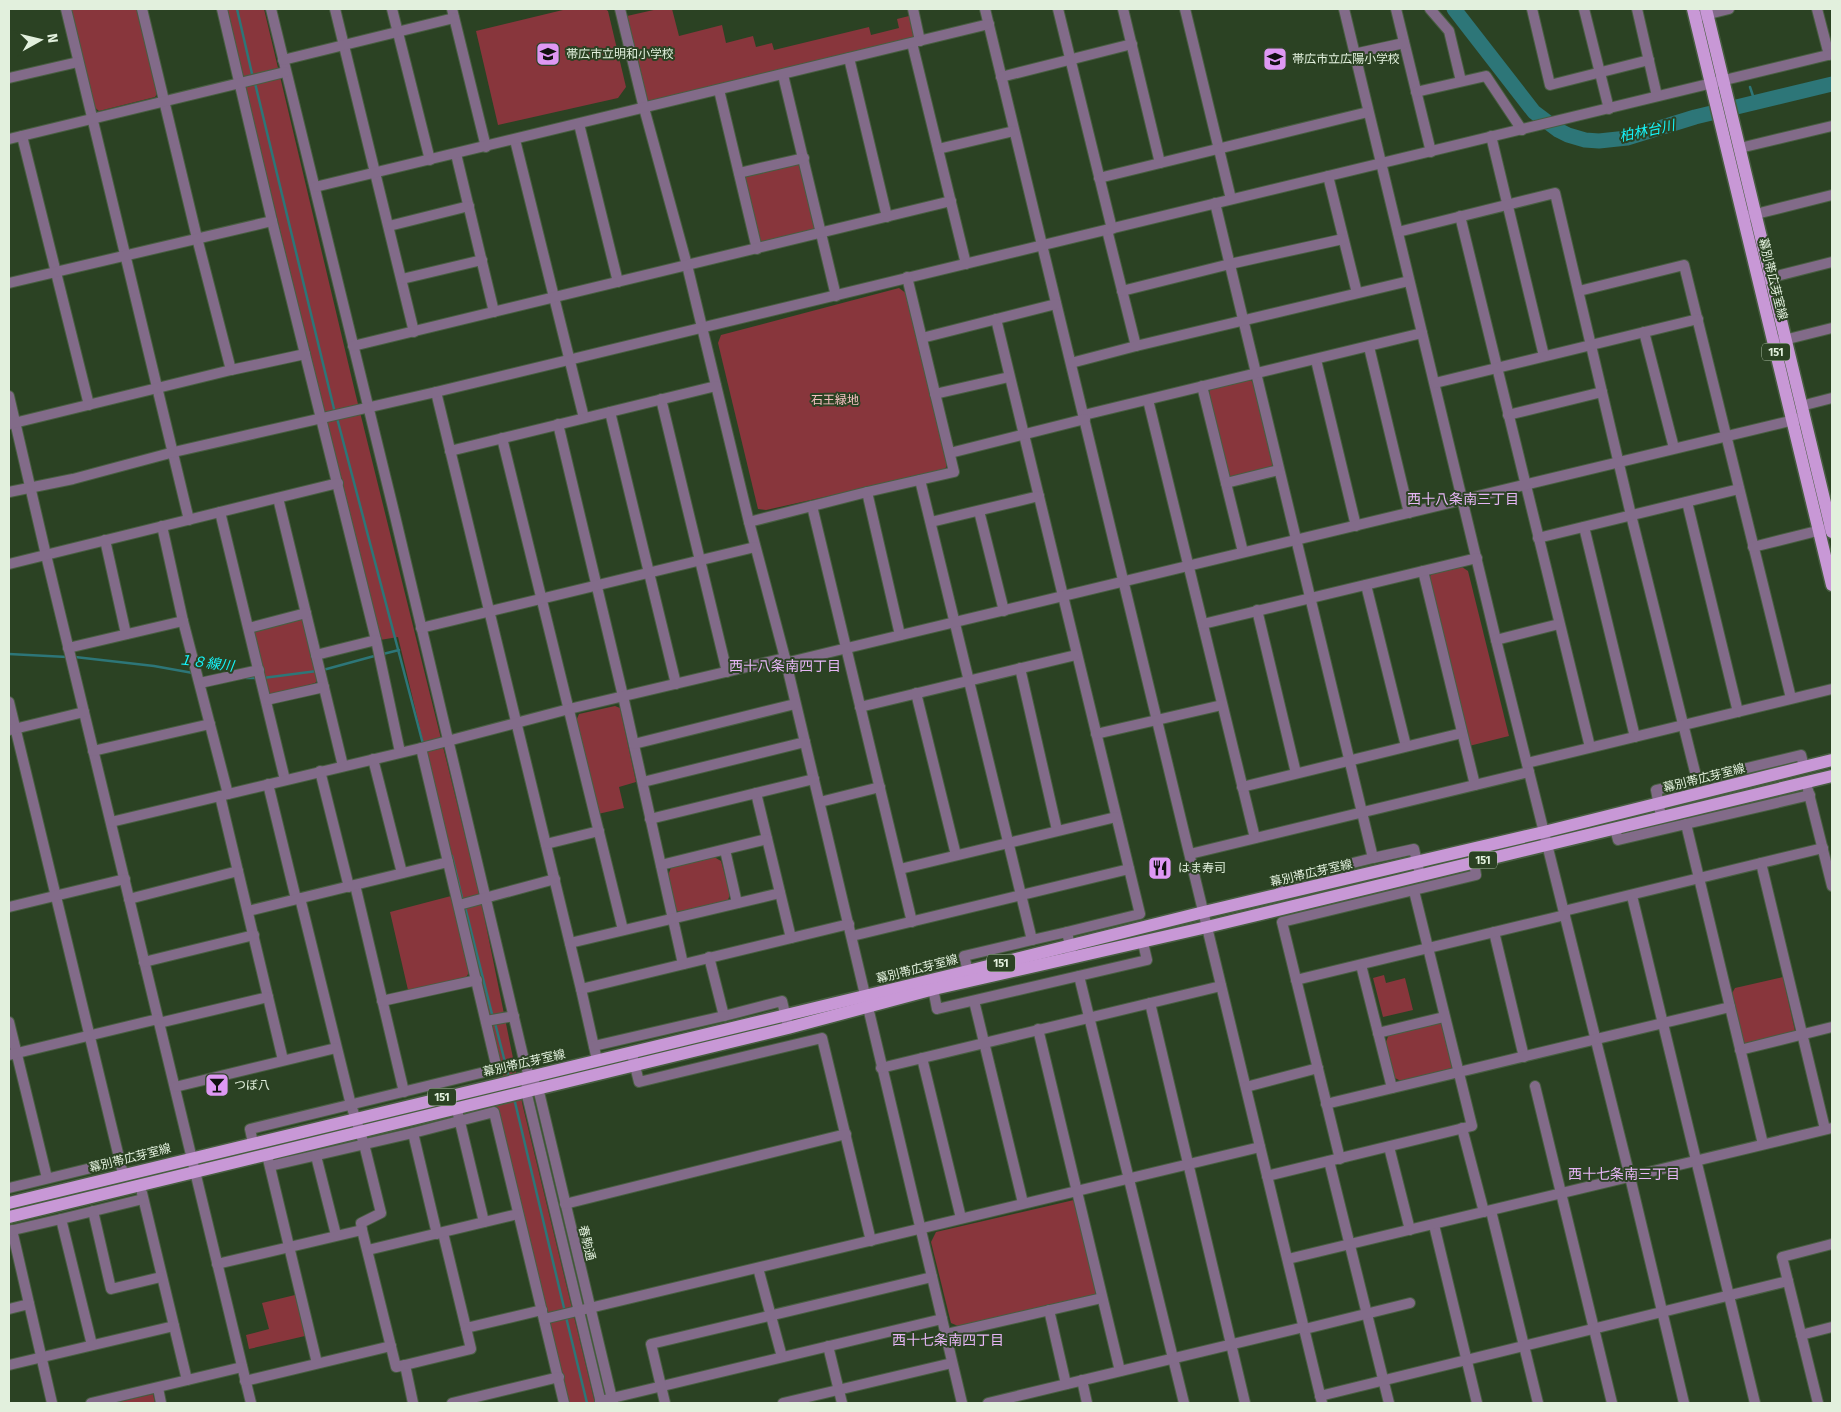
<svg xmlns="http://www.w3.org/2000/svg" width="1841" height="1412" font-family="'Fira Sans','Noto Sans JP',sans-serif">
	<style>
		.green { fill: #88363c }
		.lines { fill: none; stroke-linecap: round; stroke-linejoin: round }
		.stream { stroke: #2d7678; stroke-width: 2.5 }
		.river { stroke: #2d7678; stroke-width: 15 }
		.minor-casing { stroke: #485e41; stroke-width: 12 }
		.major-casing { stroke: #485e41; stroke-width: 15 }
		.minor { stroke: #826b89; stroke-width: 10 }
		.major { stroke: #c898d6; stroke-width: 12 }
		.labels { text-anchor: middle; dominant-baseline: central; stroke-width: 4; stroke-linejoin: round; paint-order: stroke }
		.shield { fill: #2b4223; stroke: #abbca5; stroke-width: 1 }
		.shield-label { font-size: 11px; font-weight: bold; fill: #e2f0dd }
		.poi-label { font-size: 12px; fill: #e2f0dd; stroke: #2b4223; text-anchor: start }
		.street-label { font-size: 12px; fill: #e2f0dd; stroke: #2b4223 }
		.park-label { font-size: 12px; fill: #f4c1c1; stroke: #2b4223 }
		.water-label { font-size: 14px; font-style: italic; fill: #15f6fc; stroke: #2b4223 }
		.neighbourhood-label { font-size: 14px; fill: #e6b6f5; stroke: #2b4223 }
	</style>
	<rect width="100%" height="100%" fill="#2b4223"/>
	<g class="green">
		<polygon points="69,9 139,9 158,92 155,97 99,111 93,106"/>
		<polygon points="226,9 264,9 356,396 480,896 523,1107 595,1403 569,1403 495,1104 509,1100 398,637 380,640"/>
		<polygon points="567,9 605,9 608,11 626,87 618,98 498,125 476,31"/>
		<polygon points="658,9 672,9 679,36 722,25 726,43 753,36 756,47 772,43 774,50 869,27 871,35 899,28 897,19 909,16 914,37 651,102 647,100 627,16"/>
		<polygon points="799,162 816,225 813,231 764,243 759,240 744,180 747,175"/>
		<polygon points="899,288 907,294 948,461 945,470 766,510 758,509 718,343 721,335"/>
		<polygon points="1250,380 1253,382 1273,462 1271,468 1233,478 1229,476 1208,398 1210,389"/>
		<polygon points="1462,567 1468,571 1509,736 1469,746 1428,582 1431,574"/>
		<polygon points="303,618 318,680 315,683 272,695 267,692 252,634 255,630"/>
		<polygon points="615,706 620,708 636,782 619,787 624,808 598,814 576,721 579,714"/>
		<polygon points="714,857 721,861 730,894 728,900 680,912 675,910 668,875 671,868"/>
		<polygon points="451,896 469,972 466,978 408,990 390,912"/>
		<polygon points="1384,975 1386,983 1405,978 1413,1010 1383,1017 1373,978"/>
		<polygon points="1783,977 1795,1031 1746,1044 1741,1041 1730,997 1735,988"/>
		<polygon points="1441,1022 1452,1068 1401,1081 1395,1078 1386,1042 1389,1034"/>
		<polygon points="1074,1200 1096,1294 958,1326 951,1323 931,1242 936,1232"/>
		<polygon points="295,1295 305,1336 249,1349 246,1335 269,1329 262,1303"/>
		<polygon points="153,1394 155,1403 114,1403"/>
	</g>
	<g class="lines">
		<g class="stream">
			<polyline points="237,9 253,78"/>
			<polyline points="255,83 335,413"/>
			<polyline points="1750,87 1755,102"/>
			<polyline points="337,418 423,744"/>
			<polyline points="9,654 67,657"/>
			<polyline points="383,654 399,650"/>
			<polyline points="75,657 154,666 193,673"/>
			<polyline points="323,670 378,655"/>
			<polyline points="246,678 258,678"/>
			<polyline points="263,678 317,671"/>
			<polyline points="452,856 463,902"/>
			<polyline points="465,907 493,1018"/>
			<polyline points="495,1023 509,1078"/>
			<polyline points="514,1098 565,1312"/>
			<polyline points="566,1317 587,1403"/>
		</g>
		<polyline class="river" points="1454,9 1534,112 1558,130 1568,135 1585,140 1599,141 1627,138 1695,117 1832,84"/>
		<g class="minor-casing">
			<g id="minor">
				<polyline points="66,9 189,520"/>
				<polyline points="142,9 197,238 231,370"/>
				<polyline points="222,9 272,221 376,640 400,752"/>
				<polyline points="271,9 395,516 524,1060 529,1076 538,1088 613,1403"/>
				<polyline points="335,9 414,332"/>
				<polyline points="392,9 430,160"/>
				<polyline points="452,9 486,147"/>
				<polyline points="620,9 644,108 687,265 749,522 785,658 962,1403"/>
				<polyline points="913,9 920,41"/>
				<polyline points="985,9 1322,1403"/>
				<polyline points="1058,9 1112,229"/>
				<polyline points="1123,9 1160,163"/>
				<polyline points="1185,9 1231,199"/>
				<polyline points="1344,9 1496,640 1630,1177 1684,1403"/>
				<polyline points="1396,9 1431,152"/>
				<polyline points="1430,9 1449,31 1461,81"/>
				<polyline points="1532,9 1550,85 1649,60"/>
				<polyline points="1584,9 1609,109"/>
				<polyline points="1637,9 1657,96"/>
				<polyline points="1817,9 1829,55"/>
				<polyline points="1701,16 1729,9"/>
				<polyline points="912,43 966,264"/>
				<polyline points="1354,54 1404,43"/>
				<polyline points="849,58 887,217"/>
				<polyline points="283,60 454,18"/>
				<polyline points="783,75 836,296"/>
				<polyline points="1001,77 1132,44"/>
				<polyline points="9,78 78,62"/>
				<polyline points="719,90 757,249"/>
				<polyline points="1416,92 1486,76 1522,130"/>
				<polyline points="579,124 618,282"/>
				<polyline points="22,136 89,405"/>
				<polyline points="1491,136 1544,356"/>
				<polyline points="9,139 285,72"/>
				<polyline points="515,140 584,418"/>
				<polyline points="1740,148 1832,126"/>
				<polyline points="938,149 1014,131"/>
				<polyline points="456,154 494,312"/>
				<polyline points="739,173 804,158"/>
				<polyline points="1328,176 1357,293"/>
				<polyline points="1099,178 1368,112"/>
				<polyline points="315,187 989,24"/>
				<polyline points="1215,203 1373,858 1414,849 1420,875"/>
				<polyline points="1460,216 1590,747"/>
				<polyline points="1748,216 1832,195"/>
				<polyline points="389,226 469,206"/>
				<polyline points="1107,230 1136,346"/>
				<polyline points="1398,232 1555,193 1631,515 1697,780"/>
				<polyline points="402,279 482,260"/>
				<polyline points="1765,279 1832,262"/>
				<polyline points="9,283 272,221"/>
				<polyline points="1122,291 1230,264 1343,239"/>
				<polyline points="1579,291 1684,265 1791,698"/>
				<polyline points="996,319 1140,914 1067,932 1071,951"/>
				<polyline points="1644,332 1674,448"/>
				<polyline points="922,338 1056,304"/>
				<polyline points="1780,341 1832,328"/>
				<polyline points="353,346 951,201"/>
				<polyline points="1369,347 1409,513"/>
				<polyline points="1316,360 1356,526"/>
				<polyline points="1071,363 1136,346 1409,281"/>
				<polyline points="1435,383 1698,319"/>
				<polyline points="1202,386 1243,552"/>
				<polyline points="436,392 581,989 597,1060"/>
				<polyline points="935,394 1009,377"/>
				<polyline points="9,396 46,555 251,1403"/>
				<polyline points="661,399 727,672"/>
				<polyline points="1148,400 1255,838"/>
				<polyline points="1801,406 1832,398"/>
				<polyline points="610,412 676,684"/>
				<polyline points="1084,415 1422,333"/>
				<polyline points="1508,415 1602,392"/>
				<polyline points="10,424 231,370 305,354"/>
				<polyline points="558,424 623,696 683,964"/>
				<polyline points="502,438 623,930"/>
				<polyline points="450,451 716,386"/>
				<polyline points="950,453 1085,419"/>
				<polyline points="920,480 1032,940 1067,932"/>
				<polyline points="1226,483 1279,470"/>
				<polyline points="9,492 73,479 174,452 436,392 1832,54"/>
				<polyline points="867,492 900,635"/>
				<polyline points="278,498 343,766"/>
				<polyline points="1687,502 1738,712"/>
				<polyline points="812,506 912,922"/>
				<polyline points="979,511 1004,611"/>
				<polyline points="220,512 285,780"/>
				<polyline points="749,522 867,492 954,472 907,277"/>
				<polyline points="931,522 1039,496"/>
				<polyline points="162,526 183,621 228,794"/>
				<polyline points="1584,527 1635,737"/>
				<polyline points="1538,538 1739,489"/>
				<polyline points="105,540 126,634"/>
				<polyline points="1753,547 1825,529"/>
				<polyline points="9,564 338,483"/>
				<polyline points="1423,571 1475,785"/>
				<polyline points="1366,585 1406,746"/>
				<polyline points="1257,610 1296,773"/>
				<polyline points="1203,624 1477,558"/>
				<polyline points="249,628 306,613"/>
				<polyline points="421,628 755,547"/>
				<polyline points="1496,640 1559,624"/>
				<polyline points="68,648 183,621"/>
				<polyline points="316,655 376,640"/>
				<polyline points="785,663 1798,419"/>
				<polyline points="1020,668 1057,830"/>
				<polyline points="200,683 259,670"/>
				<polyline points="916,693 956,855"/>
				<polyline points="266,700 324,687"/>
				<polyline points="9,702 123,1174"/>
				<polyline points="860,707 1076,655"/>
				<polyline points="10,730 84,712"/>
				<polyline points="1096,734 1222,705"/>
				<polyline points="634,744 795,704"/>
				<polyline points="93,751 210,724"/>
				<polyline points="373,759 402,873"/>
				<polyline points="1527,763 1832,689"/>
				<polyline points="320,771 349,887"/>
				<polyline points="643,782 805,742"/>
				<polyline points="268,784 296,899"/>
				<polyline points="1242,787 1462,733"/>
				<polyline points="1808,790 1832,886"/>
				<polyline points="756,793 791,938"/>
				<polyline points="220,796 283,1060"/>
				<polyline points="820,802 880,787"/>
				<polyline points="1660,811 1656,790 1801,755 1804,767"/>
				<polyline points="650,819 814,779"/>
				<polyline points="111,822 421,748 569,709 785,658"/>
				<polyline points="1686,824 1810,795"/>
				<polyline points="1615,829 1618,840 1686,824 1763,1144"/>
				<polyline points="546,844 599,831"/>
				<polyline points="725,850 737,903"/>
				<polyline points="1190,854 1529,772"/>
				<polyline points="1761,863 1825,1129"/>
				<polyline points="661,865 767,839"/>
				<polyline points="900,869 1116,817"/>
				<polyline points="355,885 404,1092"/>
				<polyline points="1282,894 1280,881 1373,858"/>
				<polyline points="1632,896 1755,1403"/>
				<polyline points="300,898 351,1105 364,1144 381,1213 361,1223 362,1230 396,1367 405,1365 413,1403"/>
				<polyline points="129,899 238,871"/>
				<polyline points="459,905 555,879"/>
				<polyline points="9,907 125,879"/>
				<polyline points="248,911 448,862"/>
				<polyline points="1564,911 1823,848"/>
				<polyline points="1494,932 1524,1057"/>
				<polyline points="852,936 1129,869"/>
				<polyline points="570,943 780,893"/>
				<polyline points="709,957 724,1016 782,1001 787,1022"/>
				<polyline points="144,962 254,935"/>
				<polyline points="1361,965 1392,1088"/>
				<polyline points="968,971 964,956 1032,940"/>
				<polyline points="1079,976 1184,1403"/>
				<polyline points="1296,980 1565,915"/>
				<polyline points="932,983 937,1009 1147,960 1143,943"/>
				<polyline points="581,989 849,924"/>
				<polyline points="382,1001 477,980"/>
				<polyline points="974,1001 1023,1203"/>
				<polyline points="1150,1003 1245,1403"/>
				<polyline points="486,1021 514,1016"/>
				<polyline points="9,1022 47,1178"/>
				<polyline points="159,1023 268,997"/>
				<polyline points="1038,1029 1120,1371"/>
				<polyline points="1378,1033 1444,1017"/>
				<polyline points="594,1046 724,1016"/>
				<polyline points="1740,1050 1832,1027"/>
				<polyline points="9,1055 158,1019"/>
				<polyline points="633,1058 639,1082 822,1038 871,1241"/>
				<polyline points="922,1058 961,1218"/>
				<polyline points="881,1068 1221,986"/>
				<polyline points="527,1084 526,1091 601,1403"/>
				<polyline points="1535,1086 1612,1403"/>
				<polyline points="175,1087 336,1048"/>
				<polyline points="1246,1087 1318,1068"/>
				<polyline points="1326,1104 1730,1007"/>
				<polyline points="458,1114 484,1222"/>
				<polyline points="1462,1128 1484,1212"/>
				<polyline points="413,1133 437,1234"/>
				<polyline points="253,1143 250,1129 497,1069 421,748"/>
				<polyline points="1389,1147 1410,1230"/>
				<polyline points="316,1156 336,1235"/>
				<polyline points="268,1159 317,1363"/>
				<polyline points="1340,1159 1282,922 1476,875 1474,862"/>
				<polyline points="1329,1161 1389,1403"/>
				<polyline points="270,1166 413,1133 494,1112 564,1403"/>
				<polyline points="1267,1176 1472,1126 1414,891"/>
				<polyline points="9,1188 120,1161"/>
				<polyline points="142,1193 187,1380"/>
				<polyline points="565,1204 846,1134"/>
				<polyline points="93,1211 111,1289 161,1277"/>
				<polyline points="1491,1211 1538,1403"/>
				<polyline points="1434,1225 1477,1403"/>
				<polyline points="12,1230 52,1403"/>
				<polyline points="9,1231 61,1219"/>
				<polyline points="443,1233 466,1328 542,1310"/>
				<polyline points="368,1250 518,1214"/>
				<polyline points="1288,1259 1832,1128"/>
				<polyline points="217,1264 362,1230"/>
				<polyline points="758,1268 782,1357"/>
				<polyline points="9,1309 29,1304"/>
				<polyline points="1049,1310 1066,1384"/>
				<polyline points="544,1319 1260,1147"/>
				<polyline points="1305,1329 1410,1303"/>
				<polyline points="946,1334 1102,1298"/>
				<polyline points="1801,1335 1832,1327"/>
				<polyline points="92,1345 61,1219 143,1199"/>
				<polyline points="828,1346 842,1403"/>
				<polyline points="9,1365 174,1326"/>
				<polyline points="405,1365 471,1349 466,1328"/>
				<polyline points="1082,1380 1087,1403"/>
				<polyline points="245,1381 391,1346"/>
				<polyline points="158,1388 161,1403"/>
				<polyline points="1320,1396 1788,1281"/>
				<polyline points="600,1401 942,1319"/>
				<polyline points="91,1403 242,1367"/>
				<polyline points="452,1403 559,1377"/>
				<polyline points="665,1403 651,1344 932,1277"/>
				<polyline points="783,1403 952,1363"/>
				<polyline points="988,1403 1304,1327"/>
				<polyline points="1818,1403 1782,1257 1832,1244"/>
			</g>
		</g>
		<g class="major-casing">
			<g id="major">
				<polyline points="1693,9 1832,585"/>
				<polyline points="1706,9 1832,532"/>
				<polyline points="9,1203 968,971 1204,912 1544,832 1832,760"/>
				<polyline points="9,1217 788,1028 934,989 1207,927 1832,776"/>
			</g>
		</g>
		<use href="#minor" class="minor"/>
		<use href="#major" class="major"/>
	</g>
	<defs>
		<g id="school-square" transform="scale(1.25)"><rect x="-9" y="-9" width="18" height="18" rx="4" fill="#de98f3" stroke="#2b4223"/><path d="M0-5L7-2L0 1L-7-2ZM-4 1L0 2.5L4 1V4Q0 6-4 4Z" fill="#111"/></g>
		<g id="restaurant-square" transform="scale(1.25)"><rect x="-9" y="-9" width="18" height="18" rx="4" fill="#de98f3" stroke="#2b4223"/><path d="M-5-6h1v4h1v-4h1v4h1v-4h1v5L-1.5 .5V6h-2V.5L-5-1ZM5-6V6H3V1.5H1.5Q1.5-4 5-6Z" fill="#111"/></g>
		<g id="bar-square" transform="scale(1.25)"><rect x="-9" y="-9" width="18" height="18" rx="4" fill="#de98f3" stroke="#2b4223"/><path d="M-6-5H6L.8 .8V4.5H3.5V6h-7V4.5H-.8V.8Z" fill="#111"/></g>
	</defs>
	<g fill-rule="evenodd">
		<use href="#school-square" x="548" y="54"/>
		<use href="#school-square" x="1275" y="59"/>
		<use href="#restaurant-square" x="1160" y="868"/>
		<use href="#bar-square" x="217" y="1085"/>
	</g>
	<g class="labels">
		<g class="shield">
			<rect x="1762" y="343.5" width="28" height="17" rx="4"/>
			<rect x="1469" y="851.5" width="28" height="17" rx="4"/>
			<rect x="987" y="954.5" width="28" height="17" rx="4"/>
			<rect x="428" y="1088.5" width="28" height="17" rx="4"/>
		</g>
		<g class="shield-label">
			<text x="1776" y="352">151</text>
			<text x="1483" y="860">151</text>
			<text x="1001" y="963">151</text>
			<text x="442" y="1097">151</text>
		</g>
		<g class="poi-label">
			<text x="566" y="54">帯広市立明和小学校</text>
			<text x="1292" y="59">帯広市立広陽小学校</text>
			<text x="1178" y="868">はま寿司</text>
			<text x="234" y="1085">つぼ八</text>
		</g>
		<g class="street-label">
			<text transform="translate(1773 279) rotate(76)">幕別帯広芽室線</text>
			<text transform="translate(1704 778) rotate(-14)">幕別帯広芽室線</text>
			<text transform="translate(1311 873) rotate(-13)">幕別帯広芽室線</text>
			<text transform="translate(917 969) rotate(-14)">幕別帯広芽室線</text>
			<text transform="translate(524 1063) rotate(-13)">幕別帯広芽室線</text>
			<text transform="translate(130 1158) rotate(-14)">幕別帯広芽室線</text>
			<text transform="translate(587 1243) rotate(76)">春駒通</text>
		</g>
		<g class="park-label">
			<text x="835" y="400">石王緑地</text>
		</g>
		<g class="water-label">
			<text transform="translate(1647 131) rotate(-12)">柏林台川</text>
			<text transform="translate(206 663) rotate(7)">１８線川</text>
		</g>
		<g class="neighbourhood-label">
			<text x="1463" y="499">西十八条南三丁目</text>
			<text x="785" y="666">西十八条南四丁目</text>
			<text x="1624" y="1174">西十七条南三丁目</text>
			<text x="948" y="1340">西十七条南四丁目</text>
		</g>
	</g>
	<rect width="1841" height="1412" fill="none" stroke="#e2f0dd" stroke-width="20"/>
	<g transform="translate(40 40) rotate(82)" stroke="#2b4223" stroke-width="4" paint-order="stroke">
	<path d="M0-4L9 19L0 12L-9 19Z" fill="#e2f0dd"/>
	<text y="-8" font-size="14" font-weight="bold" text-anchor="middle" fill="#e2f0dd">N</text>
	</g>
</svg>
